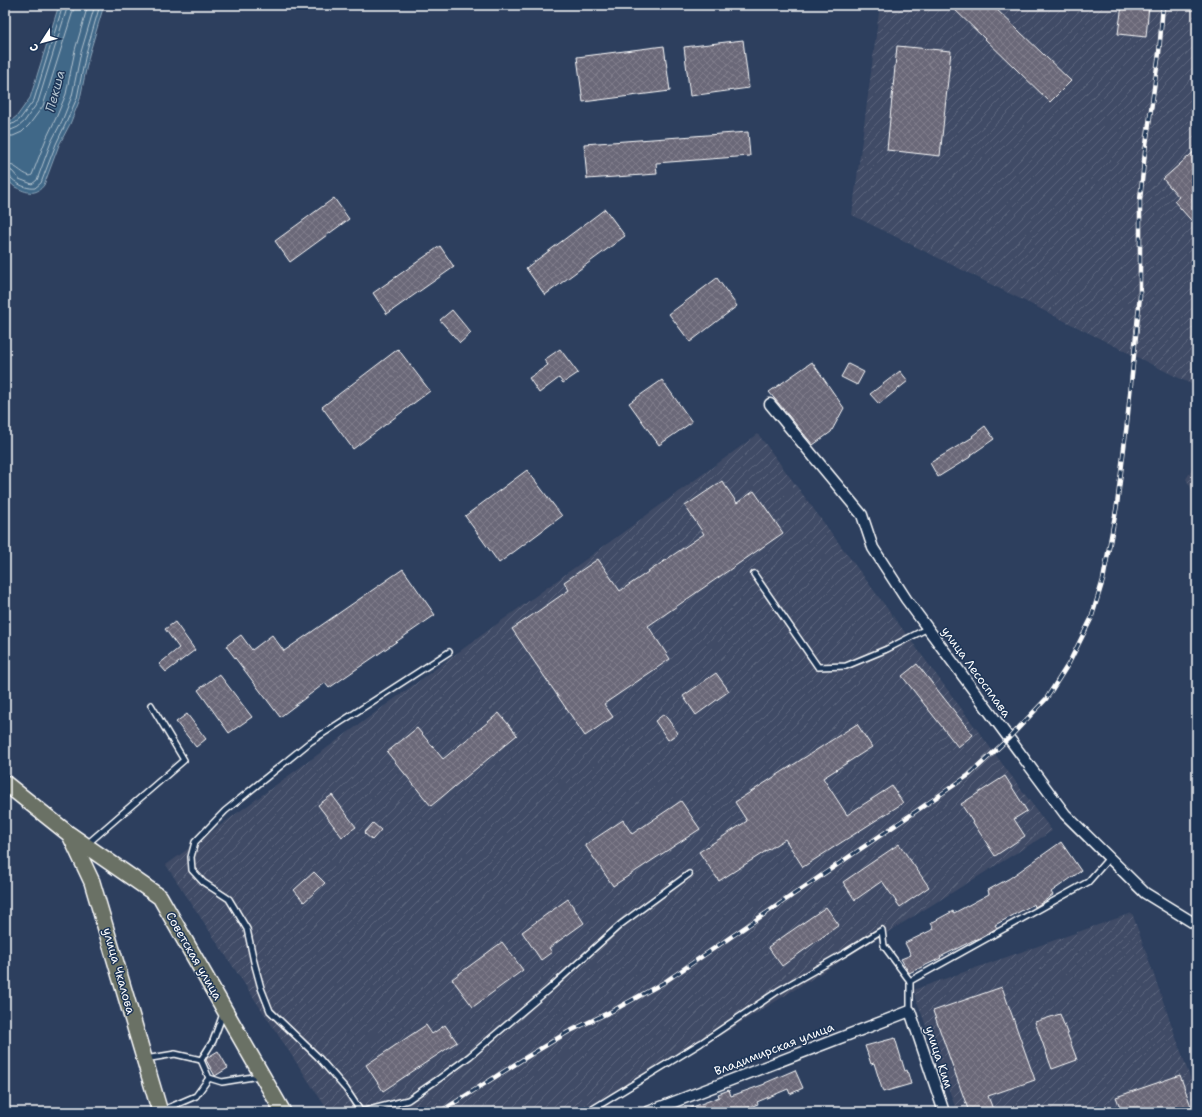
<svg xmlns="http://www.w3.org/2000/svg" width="1202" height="1117" font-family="'Shantell Sans',sans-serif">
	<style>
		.industrial { fill: url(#industrial-furrows) }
		.water { fill: #406888; stroke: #8ca4b8 }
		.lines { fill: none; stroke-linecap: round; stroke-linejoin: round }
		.shore { stroke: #b3c3cf; stroke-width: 1 }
		.building { fill: url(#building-cross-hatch); stroke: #fff }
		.service-casing { stroke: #fff; stroke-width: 8 }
		.minor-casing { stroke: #fff; stroke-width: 13 }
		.primary-casing { stroke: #fff; stroke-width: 18 }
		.service { stroke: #1d3557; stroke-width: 5 }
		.minor { stroke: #1d3557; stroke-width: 10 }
		.primary { stroke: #6b7165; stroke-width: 15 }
		.rail-casing { stroke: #fff; stroke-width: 4.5 }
		.rail { stroke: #1d3557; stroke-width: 3; stroke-dasharray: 9; stroke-linecap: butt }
		.labels { text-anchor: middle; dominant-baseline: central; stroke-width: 3; stroke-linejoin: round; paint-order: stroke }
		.street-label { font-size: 12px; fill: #fff; stroke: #1d3557 }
		.water-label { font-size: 13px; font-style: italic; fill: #b3c3cf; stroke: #1d3557 }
	</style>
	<defs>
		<pattern id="industrial-furrows" width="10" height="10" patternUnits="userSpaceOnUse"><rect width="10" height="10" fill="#404b66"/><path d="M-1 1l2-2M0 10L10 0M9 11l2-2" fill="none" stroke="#5d667d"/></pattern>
		<pattern id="building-cross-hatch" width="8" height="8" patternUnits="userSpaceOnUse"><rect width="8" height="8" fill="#6b6778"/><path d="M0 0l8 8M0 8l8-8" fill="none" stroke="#817e8c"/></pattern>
	</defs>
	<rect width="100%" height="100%" fill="#2d3f5e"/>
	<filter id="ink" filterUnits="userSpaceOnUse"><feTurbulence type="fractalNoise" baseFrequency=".025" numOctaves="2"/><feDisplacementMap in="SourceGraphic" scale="8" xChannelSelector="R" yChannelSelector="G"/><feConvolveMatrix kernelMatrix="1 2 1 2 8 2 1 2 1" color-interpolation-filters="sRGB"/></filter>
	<g filter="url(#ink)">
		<g class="industrial">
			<polygon points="880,5 1197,5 1197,387 852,215"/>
			<polygon points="758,434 1052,831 596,1112 329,1112 166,865"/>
			<polygon points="1197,461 1197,499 1186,479"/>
			<polygon points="1132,913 1197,1097 1197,1112 957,1112 913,990"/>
		</g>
		<path class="water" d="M59 5H104L89 55 80 99 70 124 59 145 44 185C36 196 27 193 15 187 11 185 10 180 5 178V120H12L17 116 30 98Z"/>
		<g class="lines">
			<g class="shore">
				<polyline points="5,124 9,125 15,123 20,119 34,100 63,5"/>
				<polyline points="5,130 11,130 18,127 24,122 38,102 68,5"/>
				<polyline points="5,136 13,136 22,132 29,125 43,106 73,11 74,5"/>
				<path d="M5 164C16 164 20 173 30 176L32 175 46 139 56 118 66 94 75 50 88 5"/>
				<polyline points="5,170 12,171 19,179 32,184 37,180 51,142 62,121 72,96 81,52 95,5"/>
				<path d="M5 175C11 176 11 179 16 182 20 186 30 189 35 188L41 183 56 144 66 123 77 98 86 53 100 5"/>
			</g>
		</g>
		<g class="building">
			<polygon points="950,5 992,5 1071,81 1050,102"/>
			<polygon points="1122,5 1149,5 1146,37 1118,34"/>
			<polygon points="743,40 749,88 690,96 684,47"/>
			<polygon points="664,46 670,91 583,102 577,57"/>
			<polygon points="897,46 951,51 940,156 887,150"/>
			<polygon points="748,132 750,156 656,163 657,174 587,179 584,144"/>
			<polygon points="1197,149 1197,227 1174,201 1179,197 1163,179"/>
			<polygon points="334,198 349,219 290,262 275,241"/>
			<polygon points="605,209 625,236 545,295 526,268"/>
			<polygon points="440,246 454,267 387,314 373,293"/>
			<polygon points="717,278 737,306 690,342 669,314"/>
			<polygon points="452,310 471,333 460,343 440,320"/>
			<polygon points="398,349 430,391 353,449 322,407"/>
			<polygon points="560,349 578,373 563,383 559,378 539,393 529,378 548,365 544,360"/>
			<polygon points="812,362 844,408 831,432 813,445 769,392"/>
			<polygon points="848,364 864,372 857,385 841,377"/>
			<polygon points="900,371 908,381 879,404 870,394"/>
			<polygon points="662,380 692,422 659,445 629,403"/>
			<polygon points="985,426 994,439 971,455 972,456 938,477 930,463 973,437 972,436"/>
			<polygon points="527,470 562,516 499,563 465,516"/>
			<polygon points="722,481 737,503 754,491 783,533 648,626 670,659 604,704 613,717 585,736 512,629 569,590 564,582 598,559 620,591 704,534 685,506"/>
			<polygon points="403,569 435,615 329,688 325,683 280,717 226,646 241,635 252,650 272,635 284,651"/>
			<polygon points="175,622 195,650 166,672 159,664 179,648 165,629"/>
			<polygon points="917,664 973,735 958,747 902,676"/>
			<polygon points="716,673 729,691 696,715 683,696"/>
			<polygon points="219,674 252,717 229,733 198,690"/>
			<polygon points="499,713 517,735 431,806 387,752 417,728 443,759"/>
			<polygon points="187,714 206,739 196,747 176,722"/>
			<polygon points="664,714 678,733 668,740 655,721"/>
			<polygon points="857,724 872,747 823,778 847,815 892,786 903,803 803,867 785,839 719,881 699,852 747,821 735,802"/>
			<polygon points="1005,776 1027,811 1014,819 1025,836 995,856 961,804"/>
			<polygon points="332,795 356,827 342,837 318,805"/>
			<polygon points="681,801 700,829 613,886 585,845 623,820 632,834"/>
			<polygon points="373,823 381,830 372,840 364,833"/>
			<polygon points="1061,842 1081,871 1051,892 1053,895 1040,904 1035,907 1034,904 995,925 997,928 976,940 976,939 940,957 941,958 909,973 901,959 911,955 905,943 934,929 931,923 953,911 954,913 989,894 988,890 1010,878"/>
			<polygon points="899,844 929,887 900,907 882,881 855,900 843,882"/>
			<polygon points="314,872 325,883 304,902 294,890"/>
			<polygon points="568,899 584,923 549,948 552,952 541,960 522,932"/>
			<polygon points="826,907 839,925 782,966 768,947"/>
			<polygon points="502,942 523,970 473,1007 452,979"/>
			<polygon points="1002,987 1035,1080 988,1096 994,1112 969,1112 933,1011"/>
			<polygon points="1060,1014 1077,1060 1052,1069 1035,1022"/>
			<polygon points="426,1025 432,1034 445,1025 457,1042 383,1091 366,1065"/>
			<polygon points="895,1038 905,1071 907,1070 911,1084 883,1092 874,1063 871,1064 865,1046"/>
			<polygon points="218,1051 228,1068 215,1076 206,1060 208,1057"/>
			<polygon points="795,1070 803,1088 790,1094 788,1089 757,1102 758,1104 737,1112 680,1112 719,1097 718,1094 729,1090 731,1096 765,1084 765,1083"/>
			<polygon points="1180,1075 1193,1112 1122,1112 1116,1097"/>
		</g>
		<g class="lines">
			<g class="service-casing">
				<g id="service">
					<polyline points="754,574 818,667 846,666 887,649 928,628"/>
					<polyline points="86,845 184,760 151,705"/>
					<polyline points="910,1011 910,981 1088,882 1109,858"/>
					<polyline points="223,1014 213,1041 201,1060 209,1078 222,1082 259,1076"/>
					<polyline points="145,1059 175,1054 201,1060"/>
					<polyline points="161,1111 196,1096 209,1078"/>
					<polyline points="361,1112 346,1089 318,1057 270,1011 261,988 254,962 247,929 229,899 203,882 192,870 191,857 195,842 225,811 310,742 449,652"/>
					<polyline points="361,1112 408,1100 440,1078 470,1056 549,989 621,924 689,874"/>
					<polyline points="588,1112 701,1043 778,991 845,953 882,930 884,946 910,981"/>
				</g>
			</g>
			<g class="minor-casing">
				<g id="minor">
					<polyline points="770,404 862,515 873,548 906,599 1065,814 1145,893 1197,925"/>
					<polyline points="648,1112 910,1011 944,1112"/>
				</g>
			</g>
			<g class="primary-casing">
				<g id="primary">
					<polyline points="5,783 69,834 160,897 283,1112"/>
					<polyline points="70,835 92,882 160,1112"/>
				</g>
			</g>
			<use href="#service" class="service"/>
			<use href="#minor" class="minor"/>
			<use href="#primary" class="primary"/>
			<g class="rail-casing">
				<polyline id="rail" points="440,1112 525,1058 568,1032 612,1011 663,983 912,814 969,775 1009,738 1046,699 1069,663 1091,619 1103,580 1117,505 1127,423 1140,296 1140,200 1145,152 1159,53 1163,5"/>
			</g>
			<use href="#rail" class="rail"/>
		</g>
	</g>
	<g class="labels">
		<g class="street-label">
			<text transform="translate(976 672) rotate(54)">улица Лесосплава</text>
			<text transform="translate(194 956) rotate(60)">Советская улица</text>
			<text transform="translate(119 971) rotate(74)">улица Чкалова</text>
			<text transform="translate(774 1049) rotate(-21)">Владимирская улица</text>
			<text transform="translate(939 1057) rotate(72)">улица Ким</text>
		</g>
		<g class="water-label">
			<text transform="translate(55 91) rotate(-75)">Пекша</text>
		</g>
	</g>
	<rect width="1202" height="1117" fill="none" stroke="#1d3557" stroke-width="20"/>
	<rect x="10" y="10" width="1182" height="1097" fill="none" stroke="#fff" stroke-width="1.5" filter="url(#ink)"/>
	<g transform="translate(42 42) rotate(234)" stroke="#1d3557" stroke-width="3" paint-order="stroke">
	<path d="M0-3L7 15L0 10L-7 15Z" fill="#ffffff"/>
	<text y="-6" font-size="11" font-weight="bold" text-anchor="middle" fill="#ffffff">С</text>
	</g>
</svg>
